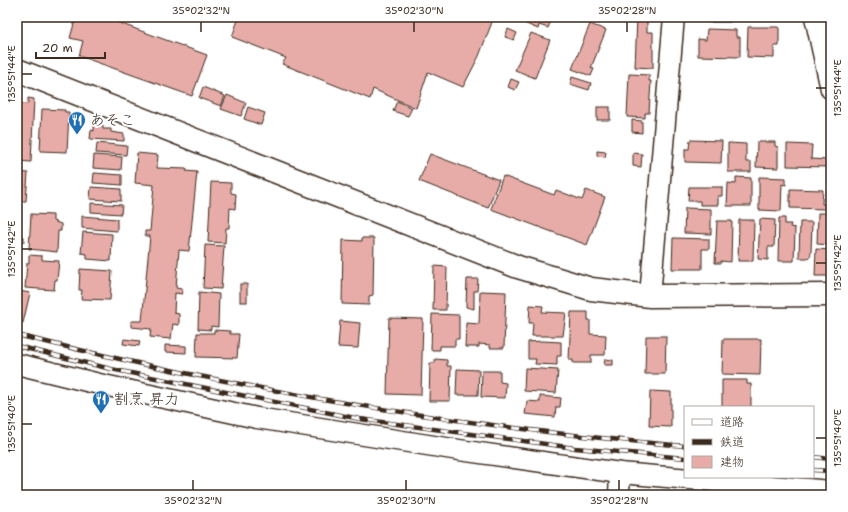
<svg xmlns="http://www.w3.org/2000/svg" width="848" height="512" font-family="'Shantell Sans','Klee One',sans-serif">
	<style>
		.building { fill: #e7aca8; stroke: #3b2a1e }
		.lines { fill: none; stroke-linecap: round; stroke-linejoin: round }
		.minor-casing { stroke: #3b2a1e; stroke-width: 23 }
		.tertiary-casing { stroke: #3b2a1e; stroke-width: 25 }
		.minor { stroke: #fff; stroke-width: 20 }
		.tertiary { stroke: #fff; stroke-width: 22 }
		.rail-casing { stroke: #3b2a1e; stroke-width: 4.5 }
		.rail { stroke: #fff; stroke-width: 3; stroke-dasharray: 9; stroke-linecap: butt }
		.ticks { fill: none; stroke: #3b2a1e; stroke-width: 1.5 }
		.labels { text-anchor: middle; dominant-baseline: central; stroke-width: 4; stroke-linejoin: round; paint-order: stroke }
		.poi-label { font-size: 15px; fill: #3b2a1e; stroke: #fff; text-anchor: start }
		.neatline { fill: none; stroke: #3b2a1e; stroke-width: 1.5 }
		.ticks-label { font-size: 10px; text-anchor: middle; fill: #3b2a1e }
	</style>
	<rect width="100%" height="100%" fill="#fff"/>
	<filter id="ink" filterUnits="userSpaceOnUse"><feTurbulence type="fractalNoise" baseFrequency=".025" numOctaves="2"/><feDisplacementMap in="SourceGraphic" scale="8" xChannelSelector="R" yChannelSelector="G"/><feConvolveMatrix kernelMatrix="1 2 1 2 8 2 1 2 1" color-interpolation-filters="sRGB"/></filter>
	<g filter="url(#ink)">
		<g class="building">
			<polygon points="76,17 103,17 207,55 192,96 79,56 83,41 70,38"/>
			<polygon points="239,17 494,17 479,56 463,87 428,72 416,108 373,89 370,99 282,64 286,58 232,37"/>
			<polygon points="502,17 523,17 521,22"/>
			<polygon points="527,17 551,17 552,18 548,28 539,25 538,29 524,23"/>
			<polygon points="637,17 647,17 647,32 653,32 653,68 635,67"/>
			<rect x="706" y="17" width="24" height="5"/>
			<polygon points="590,24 606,30 591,68 594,69 591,76 572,69"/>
			<polygon points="748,27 779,27 779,46 774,46 774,58 747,57"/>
			<polygon points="508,29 517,33 514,40 505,37"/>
			<polygon points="707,29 736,30 736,37 740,37 740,57 698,56 698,39 706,40"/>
			<polygon points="531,33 550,40 535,78 515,70"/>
			<polygon points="629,74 649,75 649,81 651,81 649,113 645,113 645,118 627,117"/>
			<polygon points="572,77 591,83 589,90 570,84"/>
			<polygon points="511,79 519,82 515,90 508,87"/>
			<polygon points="203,87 225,96 221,106 199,98"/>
			<polygon points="227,95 246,103 241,116 221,109"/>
			<polygon points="28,98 34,99 31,162 17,161 17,103 28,104"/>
			<polygon points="397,101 412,108 408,116 393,111"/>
			<polygon points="248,107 265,113 261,125 244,119"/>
			<rect x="597" y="107" width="13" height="13"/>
			<polygon points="42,109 65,110 65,112 69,112 67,152 40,151"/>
			<polygon points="632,120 642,121 642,133 632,132"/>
			<polygon points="94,124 103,125 103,129 111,129 111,132 124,134 124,141 90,139 91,130 94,131"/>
			<polygon points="690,140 722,141 721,163 685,162 685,149 689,149"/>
			<polygon points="757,142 775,142 775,146 778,147 778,168 756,167"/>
			<polygon points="97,143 127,146 126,155 96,153"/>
			<polygon points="728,143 746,144 746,162 751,162 751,172 728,172"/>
			<polygon points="787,144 812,145 811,159 828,160 828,167 787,166"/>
			<polygon points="597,151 606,152 605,157 597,156"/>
			<polygon points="137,153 158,155 157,168 187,169 186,171 197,172 189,251 179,250 176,288 182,289 182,294 175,293 174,313 179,314 179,325 173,324 171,339 150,337 151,329 131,327 131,321 142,321 150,236 145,236 145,231 150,231 154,185 135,183"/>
			<polygon points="633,153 642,154 641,167 633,166"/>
			<polygon points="430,154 499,180 488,208 419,181"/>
			<polygon points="94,155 122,157 121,170 93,168"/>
			<polygon points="17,172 28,173 26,201 17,201"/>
			<polygon points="94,173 122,175 122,185 93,183"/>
			<polygon points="503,176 554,195 556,190 582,200 586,190 605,197 587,245 491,209"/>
			<polygon points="736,177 751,178 751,206 727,206 728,183 736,184"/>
			<polygon points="759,177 786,178 786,185 782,184 781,211 759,210"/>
			<polygon points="211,182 231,183 231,193 236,194 235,209 230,208 229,228 226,228 225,243 208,242"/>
			<polygon points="91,187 121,189 121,201 90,199"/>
			<polygon points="689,187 722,187 722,196 718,196 718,205 700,205 700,201 688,201"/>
			<polygon points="790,189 823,190 822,204 825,204 825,209 790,208"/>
			<polygon points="91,203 122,205 121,214 91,212"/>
			<polygon points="685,208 711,209 711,234 684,233"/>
			<polygon points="818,213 831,213 831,245 817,244"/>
			<polygon points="31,214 53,215 53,221 61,224 61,231 58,231 57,252 29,249"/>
			<polygon points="82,216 117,219 117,231 82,228"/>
			<polygon points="779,218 785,218 785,224 791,224 790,227 795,228 794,261 778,261"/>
			<polygon points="760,219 775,220 774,247 768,247 768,260 758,259"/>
			<polygon points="739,220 754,220 753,261 738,261"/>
			<polygon points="717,221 732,221 731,262 721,261 721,263 715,263"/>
			<polygon points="800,222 812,222 811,253 810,257 807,258 799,258"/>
			<polygon points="83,232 112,234 111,261 87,259 87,254 81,253"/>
			<rect x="17" y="237" width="7" height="5"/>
			<polygon points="362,238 374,238 373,295 369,296 369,305 342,304 343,240 362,241"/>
			<polygon points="673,238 709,239 709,249 702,249 702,269 672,269"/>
			<polygon points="17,245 20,245 17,274"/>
			<polygon points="205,245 224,246 221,289 203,288"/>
			<polygon points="816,249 831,250 831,276 815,276"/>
			<polygon points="29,255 42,256 42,260 59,261 57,280 55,280 54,290 25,288 27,263 29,263"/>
			<polygon points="434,266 447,267 446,310 433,310"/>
			<polygon points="80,269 112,271 110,300 81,299 82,290 79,290"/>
			<polygon points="467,279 478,279 477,291 474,291 474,309 466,307"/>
			<rect x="240" y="284" width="7" height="18"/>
			<polygon points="19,291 30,293 23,323 17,321"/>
			<polygon points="480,291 506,292 504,348 490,348 490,345 479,344 479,347 465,347 466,323 479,324"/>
			<polygon points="199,292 219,294 218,327 211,326 211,330 198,329"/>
			<polygon points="530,305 543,306 542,312 566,313 563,336 532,336 533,323 529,323"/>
			<polygon points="571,312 588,312 588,320 590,320 590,334 606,335 605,355 591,355 591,363 573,363 573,360 569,360"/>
			<polygon points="432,314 459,315 459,339 455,339 455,346 440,346 440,350 431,350"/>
			<polygon points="389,318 423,319 421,395 387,394"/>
			<polygon points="340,321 360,323 358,348 338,347"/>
			<polygon points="214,330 230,331 230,334 239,334 237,358 196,357 197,333 214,333"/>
			<polygon points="646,336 666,336 665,374 645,374"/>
			<polygon points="124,339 140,341 139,346 123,344"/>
			<polygon points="723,339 761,339 760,375 722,374"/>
			<polygon points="542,341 561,342 561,356 557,356 557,365 535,364 536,359 528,359 528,342"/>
			<polygon points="165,345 186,346 186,353 165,352"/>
			<polygon points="435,359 447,360 447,366 451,366 450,401 429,401 430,363 435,363"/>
			<polygon points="605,359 613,360 613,365 604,365"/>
			<polygon points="525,368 558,370 556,393 524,391"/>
			<polygon points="457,369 479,370 478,395 456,395"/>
			<polygon points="482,371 500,371 500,382 506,383 505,398 481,397"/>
			<polygon points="722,380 747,380 747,384 751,384 751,407 722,407"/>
			<polygon points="650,391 671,392 671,427 649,426"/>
			<polygon points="540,396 561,398 560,407 556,407 555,417 525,414 527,401 540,402"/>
		</g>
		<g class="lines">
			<g class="minor-casing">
				<g id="minor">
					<polyline points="815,17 831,89"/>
					<polyline points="650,296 674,17"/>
					<polyline points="17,364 99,384 257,418 459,450 620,473 831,491"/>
					<polyline points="619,495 620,473"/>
				</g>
			</g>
			<g class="tertiary-casing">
				<polyline id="tertiary" points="17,70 518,267 591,289 650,296 831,295"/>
			</g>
			<use href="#minor" class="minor"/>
			<use href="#tertiary" class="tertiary"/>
			<g class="rail-casing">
				<g id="rail">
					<path d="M17 335C236 389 460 427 685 446"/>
					<polyline points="17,346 111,369 360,419 575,448 685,458"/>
					<polyline points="813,457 831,459"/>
					<polyline points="813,470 831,471"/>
				</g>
			</g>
			<use href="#rail" class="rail"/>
		</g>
	</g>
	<path class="ticks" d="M201 32V22M414 32V22M627 32V22M22 74H32M816 88H826M22 249H32M816 263H826M22 424H32M816 438H826M193 490V480M406 490V480M619 490V480"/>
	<defs>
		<g id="restaurant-pin" transform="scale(0.9)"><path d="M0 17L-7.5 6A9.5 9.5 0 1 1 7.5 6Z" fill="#1f6fb2" stroke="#fff"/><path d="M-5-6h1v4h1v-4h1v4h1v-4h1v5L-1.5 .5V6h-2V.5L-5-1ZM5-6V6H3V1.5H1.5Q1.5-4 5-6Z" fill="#fff"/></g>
	</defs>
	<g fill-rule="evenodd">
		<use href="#restaurant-pin" x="77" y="120"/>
		<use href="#restaurant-pin" x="101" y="399"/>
	</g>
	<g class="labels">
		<g class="poi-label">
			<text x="90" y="120">あそこ</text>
			<text x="114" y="399">割烹 昇力</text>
		</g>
	</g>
	<rect width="848" height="512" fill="none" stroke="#fff" stroke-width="44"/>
	<rect x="684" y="406" width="130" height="72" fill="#ffffff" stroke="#b1aaa5"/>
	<rect x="692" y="419" width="20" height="6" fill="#ffffff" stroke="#b1aaa5"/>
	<text x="720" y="426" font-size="12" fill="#3b2a1e">道路</text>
	<rect x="692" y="439" width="20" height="6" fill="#3b2a1e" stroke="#b1aaa5"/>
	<text x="720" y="446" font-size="12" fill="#3b2a1e">鉄道</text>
	<rect x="692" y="456" width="20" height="12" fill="#e7aca8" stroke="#b1aaa5"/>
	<text x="720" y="466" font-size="12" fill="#3b2a1e">建物</text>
	<path d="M36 52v6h69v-6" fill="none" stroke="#3b2a1e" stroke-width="2"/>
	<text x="42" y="52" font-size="12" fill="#3b2a1e" stroke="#ffffff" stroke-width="3" paint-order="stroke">20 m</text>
	<rect x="22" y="22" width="804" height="468" class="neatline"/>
	<g class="ticks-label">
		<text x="201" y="14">35°02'32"N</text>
		<text x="414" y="14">35°02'30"N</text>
		<text x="627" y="14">35°02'28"N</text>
		<text transform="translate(11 74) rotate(-90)" y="4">135°51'44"E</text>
		<text transform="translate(837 88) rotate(-90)" y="4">135°51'44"E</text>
		<text transform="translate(11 249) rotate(-90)" y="4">135°51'42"E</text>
		<text transform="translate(837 263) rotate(-90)" y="4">135°51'42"E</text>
		<text transform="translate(11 424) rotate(-90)" y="4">135°51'40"E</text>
		<text transform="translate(837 438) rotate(-90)" y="4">135°51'40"E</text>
		<text x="193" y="504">35°02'32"N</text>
		<text x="406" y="504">35°02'30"N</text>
		<text x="619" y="504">35°02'28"N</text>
	</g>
</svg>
